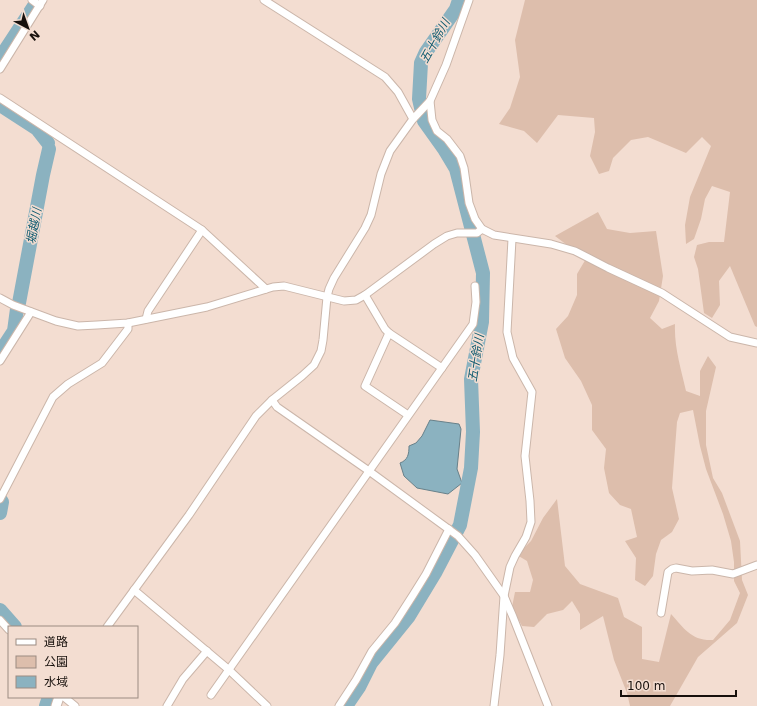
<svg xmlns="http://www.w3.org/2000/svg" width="757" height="706" font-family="'DejaVu Sans','Noto Sans JP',sans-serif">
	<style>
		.green { fill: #ddbeac }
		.water { fill: #8bb2c0; stroke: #68818a }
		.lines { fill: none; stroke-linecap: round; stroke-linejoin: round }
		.river { stroke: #8bb2c0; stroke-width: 14 }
		.minor-casing { stroke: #cbb6aa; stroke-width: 9 }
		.tertiary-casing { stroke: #cbb6aa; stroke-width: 11 }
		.minor { stroke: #fff; stroke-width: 7 }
		.tertiary { stroke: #fff; stroke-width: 9 }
		.labels { text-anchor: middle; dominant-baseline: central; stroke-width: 3; stroke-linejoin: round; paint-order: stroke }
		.water-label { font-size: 12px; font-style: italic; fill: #0b596f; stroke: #f3ddd1 }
	</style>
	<rect width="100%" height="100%" fill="#f3ddd1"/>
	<g class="green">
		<polygon points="525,0 757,0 757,327 755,326 730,266 719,281 720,305 712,318 704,313 698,269 694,257 697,245 709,242 724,242 730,192 712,186 705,199 701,219 694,239 686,244 685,225 690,197 711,146 702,137 686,153 648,137 631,140 613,158 609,171 599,174 590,156 595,132 594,118 558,115 537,143 524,131 499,124 510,108 520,77 515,40"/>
		<path d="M598 212 607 229 630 233 656 231 663 276 659 301 650 318 662 329 675 324C674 347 681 369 686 391L700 396V371L708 356 716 367 706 411V445L713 478 722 493 740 541 742 580 748 595 737 623 698 657 670 706H630L627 693 614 660 603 616 580 630V614L572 601 563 610 547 614 534 627 522 626 512 607 515 592H530L533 580 527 561 517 555 531 541 543 518 557 499 565 566 580 584 618 598 624 617 642 627V659L659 662 671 614C684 628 691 641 713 640L730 620 740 593 734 581V562L731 541 723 514 706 469 700 446 693 410 680 413 677 422 672 488 679 519 672 532 661 540 656 554 653 576 645 586 635 580 636 558 625 541 637 537 631 509 620 505 609 493 604 468 606 449 592 430V405L581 381 565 358 556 329 568 316 577 295V274L587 257 571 248 555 236Z"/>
	</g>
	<path class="water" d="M430 420 459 424 461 429 457 469 462 483 448 494 417 488 404 476 400 463C408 460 409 454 409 446L416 443 422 436Z"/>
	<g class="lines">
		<g class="river">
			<polyline points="0,58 38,0"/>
			<polyline points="0,105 37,129 48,143"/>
			<polyline points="19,303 43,175 49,149"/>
			<polyline points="0,352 14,331 17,309"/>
			<polyline points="0,499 2,502 0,513"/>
			<polyline points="0,610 15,627"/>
			<polyline points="46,706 49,697"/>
			<polyline points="346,706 359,687 371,663 409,616 435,573 460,525 471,468 473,432 471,379 482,322 483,273 456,169 444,149 424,121 419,99 421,63 426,52 456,9 459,0"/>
		</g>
		<g class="minor-casing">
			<g id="minor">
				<polyline points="32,0 40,6"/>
				<polyline points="264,0 385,77 398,92 413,119"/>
				<polyline points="0,69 43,0"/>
				<polyline points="0,98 202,230 266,289"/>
				<polyline points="430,101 432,120 437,131 447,139 460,156 464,168 469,203 475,219 482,229 494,235 551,244 575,251 608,268 662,293 730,337 757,343"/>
				<polyline points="365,295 385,329 389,333"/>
				<polyline points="0,298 13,305 56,321 78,326 97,325 128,323 207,307 273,287 284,286 344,301 356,300 365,295 434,244 447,236 457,233 477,233 482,229"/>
				<polyline points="146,319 148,311 202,230"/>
				<polyline points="0,361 31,312"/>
				<polyline points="272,400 277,407 369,471 458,536 475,555 504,596 513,617 548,706"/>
				<polyline points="408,415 365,386 389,333 442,368"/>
				<polyline points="0,499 53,397 68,384 102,363 128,329 128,323"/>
				<polyline points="134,590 228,669 267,706"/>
				<polyline points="661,613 668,572 672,569 676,568 692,571 712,570 733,574 757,565"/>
				<polyline points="0,620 9,630"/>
				<polyline points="107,627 189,515 256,416 272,400 302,376 314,365 321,351 323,340 327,297 329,289 334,278 365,228 371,215 381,174 390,151 413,119 430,101 446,65 469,0"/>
				<polyline points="211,695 473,324 476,302 475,286"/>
				<polyline points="64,697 75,706"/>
				<polyline points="167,706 183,679 207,651"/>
				<polyline points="339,706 356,680 372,651 395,623 413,595 426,574 449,529"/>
				<polyline points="494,706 500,655 504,596 510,567 515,556 526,537 531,522 530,501 525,456 532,392 513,358 507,332 512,239"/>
			</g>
		</g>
		<g class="tertiary-casing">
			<polyline id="tertiary" points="56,706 59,697"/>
		</g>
		<use href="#minor" class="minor"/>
		<use href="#tertiary" class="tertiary"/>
	</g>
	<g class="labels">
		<g class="water-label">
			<text transform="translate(435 41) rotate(-61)">五十鈴川</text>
			<text transform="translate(34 226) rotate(-79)">堀越川</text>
			<text transform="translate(476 358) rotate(-81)">五十鈴川</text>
		</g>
	</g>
	<rect x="8" y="626" width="130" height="72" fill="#f3ddd1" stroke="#9b8b82"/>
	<rect x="16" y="639" width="20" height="6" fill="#ffffff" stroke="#9b8b82"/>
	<text x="44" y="646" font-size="12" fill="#17100c">道路</text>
	<rect x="16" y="656" width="20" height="12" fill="#ddbeac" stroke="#9b8b82"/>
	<text x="44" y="666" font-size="12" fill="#17100c">公園</text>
	<rect x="16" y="676" width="20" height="12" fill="#8bb2c0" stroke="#9b8b82"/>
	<text x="44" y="686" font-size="12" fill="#17100c">水域</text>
	<g transform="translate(28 28) rotate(139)" stroke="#f3ddd1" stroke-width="3" paint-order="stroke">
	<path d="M0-3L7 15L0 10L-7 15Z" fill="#17100c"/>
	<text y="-6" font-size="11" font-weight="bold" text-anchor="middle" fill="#17100c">N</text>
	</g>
	<path d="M621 690v6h115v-6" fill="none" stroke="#17100c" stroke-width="2"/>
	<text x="627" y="690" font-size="12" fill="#17100c" stroke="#f3ddd1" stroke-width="3" paint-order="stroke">100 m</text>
</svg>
